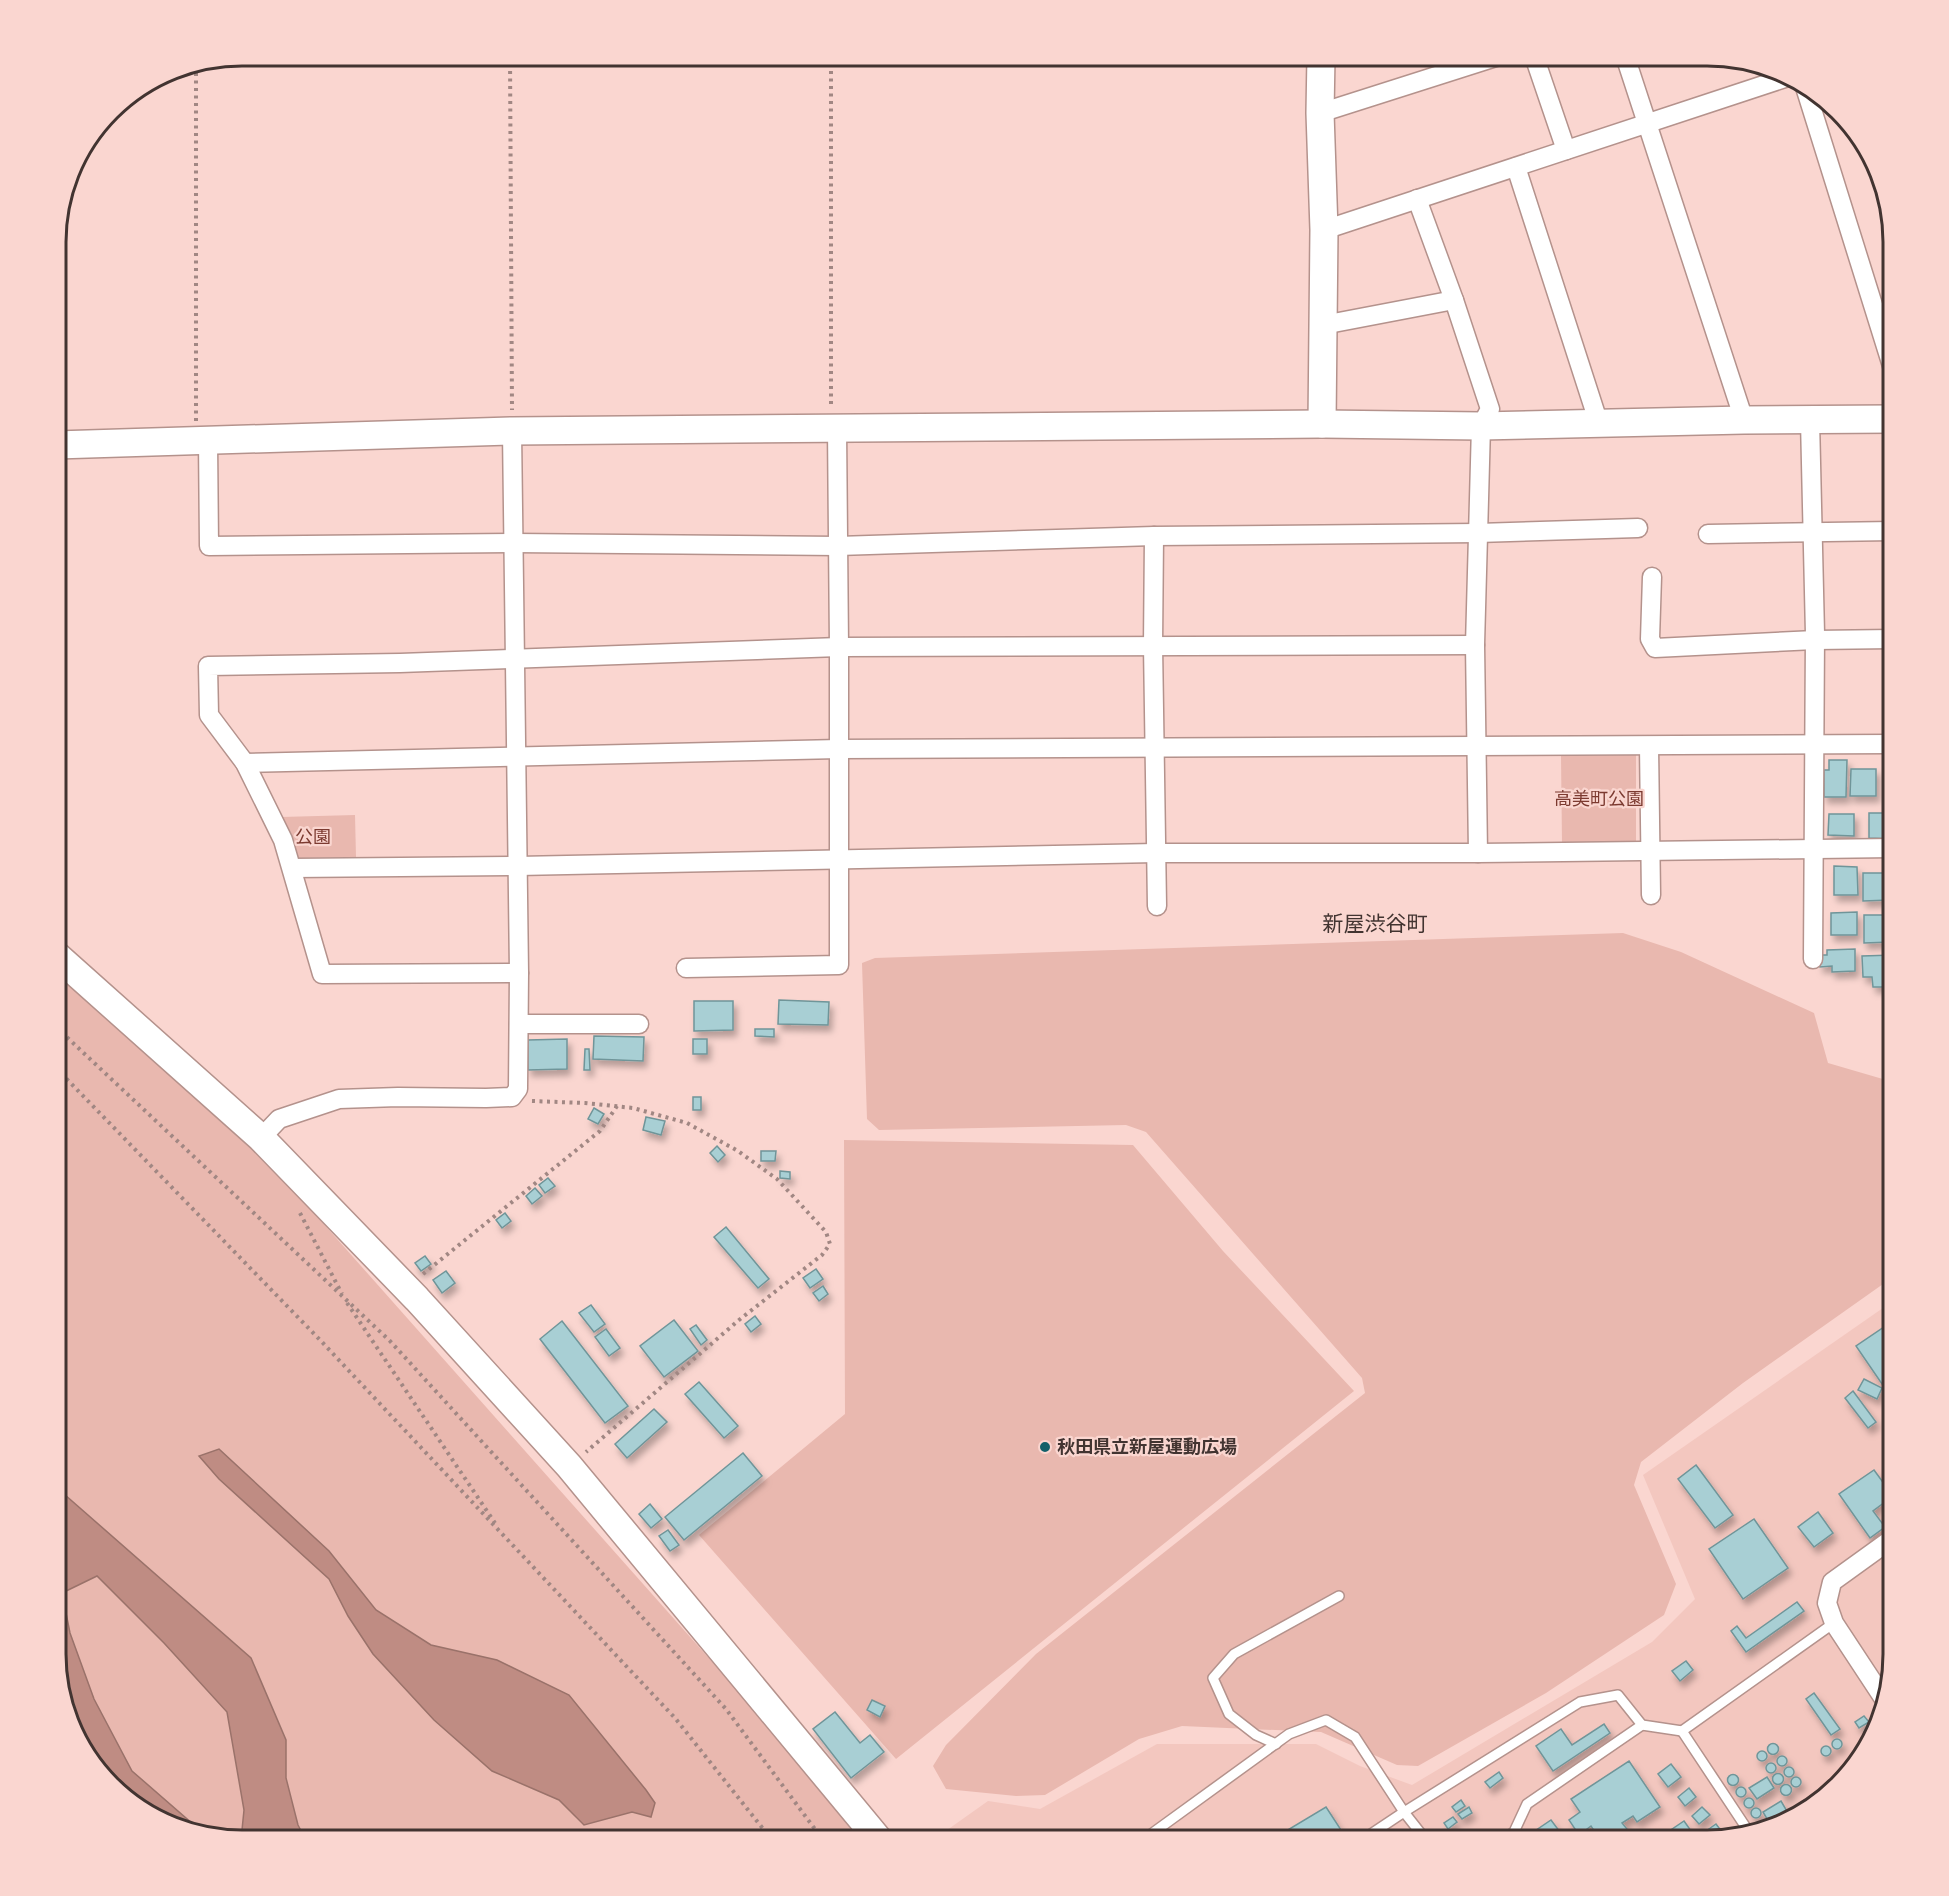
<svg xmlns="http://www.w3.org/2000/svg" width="1949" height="1896" font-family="'Nunito Sans','Noto Sans JP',sans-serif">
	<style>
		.built { fill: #f3c7bf }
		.green { fill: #e9b8af }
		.water { fill: #bf8c83; stroke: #9a726a; stroke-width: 1.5 }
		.building { fill: #a8cfd4; stroke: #6f9599; stroke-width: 1.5; filter: url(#shadow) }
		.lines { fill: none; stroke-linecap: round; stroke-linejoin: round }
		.lane-casing { stroke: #b4928c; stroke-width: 12 }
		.street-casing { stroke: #b4928c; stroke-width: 21 }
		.secondary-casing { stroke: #b4928c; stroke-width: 30 }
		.path { stroke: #a18783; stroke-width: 4; stroke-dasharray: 3 4.5; stroke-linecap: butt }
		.lane { stroke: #fff; stroke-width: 9 }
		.street { stroke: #fff; stroke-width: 18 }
		.secondary { stroke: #fff; stroke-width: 27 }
		.poi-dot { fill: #116069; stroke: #fad6d0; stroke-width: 2 }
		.labels { text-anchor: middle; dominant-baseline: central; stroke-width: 4.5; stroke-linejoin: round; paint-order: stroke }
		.park-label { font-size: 18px; fill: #7c3a30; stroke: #fad6d0 }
		.poi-label { font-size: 18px; font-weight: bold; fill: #423431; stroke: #fad6d0; text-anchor: start }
		.quarter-label { font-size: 21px; fill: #423431; stroke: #fad6d0 }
		.rim { fill: none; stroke: #423431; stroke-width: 3 }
	</style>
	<defs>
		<filter id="shadow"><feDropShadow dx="3.5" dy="6" stdDeviation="3" flood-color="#0004"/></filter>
	</defs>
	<rect width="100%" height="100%" fill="#fad6d0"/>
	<polygon class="built" points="1893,1301 1893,1654 1879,1725 1830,1794 1778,1826 1707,1840 933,1840 988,1801 1040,1809 1157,1744 1316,1744 1360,1766 1412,1785 1652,1642 1695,1599 1643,1475"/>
	<g class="green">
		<polygon points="1636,755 1636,842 1562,843 1561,756"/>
		<polygon points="355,815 356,857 296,858 281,817"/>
		<polygon points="1623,933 1681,952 1814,1013 1828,1063 1893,1082 1893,1277 1743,1383 1641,1462 1634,1485 1676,1584 1664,1615 1546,1693 1418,1766 1397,1765 1321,1732 1182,1726 1139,1739 1045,1795 1016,1796 946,1789 933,1766 946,1745 1036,1654 1365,1393 1362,1378 1146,1132 1126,1125 879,1130 867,1119 862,963 875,958"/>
		<polygon points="56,972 267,1160 785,1744 859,1840 306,1840 298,1825 286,1778 286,1739 251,1658 56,1487"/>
		<polygon points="844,1140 1133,1145 1223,1251 1354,1391 896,1759 699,1535 845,1414"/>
		<polygon points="97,1576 164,1643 227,1712 244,1810 241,1840 202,1832 132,1771 94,1699 70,1633 62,1593"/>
	</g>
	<g class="water">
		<polygon points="219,1449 329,1551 376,1610 431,1645 497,1660 569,1695 646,1790 655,1803 651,1817 632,1812 584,1825 559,1800 492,1771 434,1720 373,1654 348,1616 329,1579 219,1479 199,1456"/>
		<polygon points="56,1487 251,1658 286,1740 286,1778 298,1825 306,1840 241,1840 244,1810 227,1712 164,1643 97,1576 62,1593 70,1633 94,1699 132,1771 202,1832 171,1826 102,1777 70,1725 56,1654"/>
	</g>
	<g class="building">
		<polygon points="1829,760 1847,760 1846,797 1824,797 1824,770 1829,770"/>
		<polygon points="1851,769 1876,769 1876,796 1850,796"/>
		<polygon points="1887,771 1893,772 1893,794 1887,794"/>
		<polygon points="1869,813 1893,813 1893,839 1869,838"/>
		<polygon points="1829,814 1854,814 1854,836 1828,835"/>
		<polygon points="1834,866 1857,867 1858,895 1834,895"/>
		<polygon points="1863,873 1890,873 1890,900 1863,901"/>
		<polygon points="1857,912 1857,935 1831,935 1831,913"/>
		<polygon points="1864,915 1891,915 1891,942 1864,943"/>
		<polygon points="1855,949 1855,971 1832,972 1832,966 1820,967 1820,955 1827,955 1827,950"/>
		<polygon points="1893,955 1893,987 1873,987 1872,977 1863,977 1862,956"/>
		<polygon points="779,1000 829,1002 828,1025 778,1024"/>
		<polygon points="694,1001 733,1001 733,1030 694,1031"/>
		<polygon points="755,1029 774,1029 774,1037 755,1036"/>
		<polygon points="594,1036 644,1037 643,1061 593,1059"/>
		<polygon points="567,1039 567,1069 528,1070 528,1040"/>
		<rect x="693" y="1039" width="14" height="15"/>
		<polygon points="585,1049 589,1049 590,1070 584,1070"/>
		<rect x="693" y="1097" width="8" height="13"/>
		<polygon points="594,1108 604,1114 598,1124 588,1119"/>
		<polygon points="646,1117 665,1121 661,1135 643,1130"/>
		<polygon points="717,1146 725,1155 718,1162 710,1153"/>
		<polygon points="761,1151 776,1151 775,1161 761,1161"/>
		<polygon points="780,1171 790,1172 790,1179 780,1178"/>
		<polygon points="548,1178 555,1186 545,1193 539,1185"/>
		<polygon points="535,1188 542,1196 532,1204 526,1196"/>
		<polygon points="505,1213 511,1221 502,1228 496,1220"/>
		<polygon points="726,1227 769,1279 758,1288 714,1237"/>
		<polygon points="425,1256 431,1264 421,1271 415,1263"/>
		<polygon points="816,1269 823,1279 810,1288 803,1278"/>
		<polygon points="446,1271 455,1283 442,1293 433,1280"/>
		<polygon points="823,1286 828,1294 819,1301 813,1293"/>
		<polygon points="591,1305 605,1324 594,1332 579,1313"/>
		<polygon points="755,1316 761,1324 751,1332 745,1324"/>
		<polygon points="674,1320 698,1351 664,1377 640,1346"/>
		<polygon points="562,1321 628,1406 605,1423 540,1339"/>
		<polygon points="1893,1321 1893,1400 1856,1346"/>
		<polygon points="696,1325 707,1340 701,1345 690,1329"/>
		<polygon points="606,1329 620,1348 609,1356 595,1337"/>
		<polygon points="1864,1379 1882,1388 1877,1399 1858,1390"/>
		<polygon points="699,1382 738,1426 724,1438 685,1394"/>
		<polygon points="1853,1391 1876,1422 1868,1428 1845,1398"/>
		<polygon points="654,1409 667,1422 627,1458 615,1444"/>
		<polygon points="743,1453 762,1476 684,1540 665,1517"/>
		<polygon points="1696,1465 1733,1515 1715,1528 1678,1479"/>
		<polygon points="1874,1470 1893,1496 1873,1511 1885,1527 1870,1538 1839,1494"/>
		<polygon points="650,1504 662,1519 651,1528 639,1514"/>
		<polygon points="1818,1512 1833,1533 1814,1547 1798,1527"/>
		<polygon points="1754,1519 1788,1568 1743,1599 1709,1549"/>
		<polygon points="668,1530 679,1545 670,1551 659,1536"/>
		<polygon points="1797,1602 1804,1611 1746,1652 1731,1631 1737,1626 1746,1638"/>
		<polygon points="1686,1661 1693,1670 1680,1681 1672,1671"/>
		<polygon points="1814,1693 1840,1729 1831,1735 1806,1699"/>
		<polygon points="872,1700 885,1706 880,1717 867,1710"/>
		<polygon points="835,1712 860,1743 870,1735 884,1752 851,1778 813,1729"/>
		<polygon points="1864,1716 1869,1722 1859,1728 1855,1722"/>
		<polygon points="1604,1724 1610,1733 1553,1771 1536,1746 1561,1729 1572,1745"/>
		<circle cx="1869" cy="1733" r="5"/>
		<circle cx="1837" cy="1744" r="5"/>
		<circle cx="1773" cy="1749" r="5.5"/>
		<circle cx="1826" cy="1751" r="5"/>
		<circle cx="1762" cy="1756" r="5"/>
		<circle cx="1782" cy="1761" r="5"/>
		<polygon points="1629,1761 1660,1807 1637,1822 1633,1816 1622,1823 1627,1829 1611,1840 1605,1834 1599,1838 1591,1826 1579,1835 1569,1820 1580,1812 1571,1799"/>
		<circle cx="1771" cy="1768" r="5"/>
		<polygon points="1671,1764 1681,1777 1668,1787 1658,1774"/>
		<circle cx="1789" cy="1772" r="5"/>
		<polygon points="1499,1772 1503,1778 1490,1788 1485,1782"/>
		<circle cx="1778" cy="1779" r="5.5"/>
		<circle cx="1733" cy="1780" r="5.5"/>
		<circle cx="1796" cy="1782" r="5"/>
		<polygon points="1767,1777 1774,1788 1757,1799 1749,1788"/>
		<circle cx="1786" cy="1790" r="5.5"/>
		<circle cx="1741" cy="1792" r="5"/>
		<polygon points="1689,1788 1696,1797 1685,1806 1678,1797"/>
		<circle cx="1749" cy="1803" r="5"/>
		<polygon points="1461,1800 1465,1806 1456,1812 1452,1807"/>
		<polygon points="1781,1801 1788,1813 1770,1824 1763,1812"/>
		<polygon points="1804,1805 1806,1809 1794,1816 1792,1813"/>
		<polygon points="1326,1807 1343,1833 1332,1840 1271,1840"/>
		<polygon points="1469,1807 1472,1813 1462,1819 1458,1814"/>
		<polygon points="1702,1807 1710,1815 1699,1824 1692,1816"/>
		<circle cx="1756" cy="1813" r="5"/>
		<polygon points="1453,1817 1457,1822 1448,1829 1444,1823"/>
		<polygon points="1551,1820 1566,1840 1528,1840 1526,1837"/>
		<polygon points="1684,1821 1696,1838 1716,1824 1726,1837 1707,1840 1656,1840"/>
	</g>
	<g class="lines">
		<g class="lane-casing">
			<g id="lane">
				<polyline points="1276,1744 1256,1735 1229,1714 1213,1678 1234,1654 1339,1596"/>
				<polyline points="1749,1832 1682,1731 1834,1623"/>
				<polyline points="1143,1840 1289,1734 1326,1720 1355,1737 1404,1812 1580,1702 1618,1695 1642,1725 1682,1731"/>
				<polyline points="1362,1840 1404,1812 1426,1840"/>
				<polyline points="1501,1840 1514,1832 1527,1804 1642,1725"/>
			</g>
		</g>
		<g class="street-casing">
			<g id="street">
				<polyline points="1534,56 1566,150"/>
				<polyline points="1625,56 1744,420"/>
				<polyline points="1805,87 1893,369"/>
				<polyline points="1320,113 1499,56"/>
				<polyline points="1516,167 1599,424"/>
				<polyline points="1417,199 1454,300 1490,409 1481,426 1475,645 1478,853"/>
				<polyline points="1324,230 1791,76"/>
				<polyline points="1323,325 1454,300"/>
				<polyline points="1810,420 1815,634 1813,959"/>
				<polyline points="208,440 209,546 514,543 838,546 1154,536 1478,533 1638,528"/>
				<polyline points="1708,534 1893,531"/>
				<polyline points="1154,536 1153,645 1157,906"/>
				<polyline points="1652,577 1650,639 1655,648 1815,640 1893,639"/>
				<polyline points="1649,746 1651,895"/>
				<polyline points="245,763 839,749 1893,744"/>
				<polyline points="292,868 518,866 1156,853 1478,853 1893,848"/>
				<polyline points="686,968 839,965 839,647 837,428"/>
				<polyline points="519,973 322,974 283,840 245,763 209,715 208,666 400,663 839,647 1475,645"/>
				<polyline points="519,1024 639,1024"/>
				<polyline points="261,1138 279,1119 339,1099 398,1097 486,1098 512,1097 518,1089 519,973 512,431"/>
				<polyline points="1884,1699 1834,1623 1827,1603 1832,1582 1893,1538"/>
			</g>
		</g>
		<g class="secondary-casing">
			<g id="secondary">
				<polyline points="1321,56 1320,113 1324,230 1322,424"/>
				<polyline points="56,445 512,431 1322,424 1481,426 1744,420 1893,419"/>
				<polyline points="56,955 261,1138 417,1299 569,1466 879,1840"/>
			</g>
		</g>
		<g class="path">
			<polyline points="510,56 512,410"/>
			<polyline points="831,56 831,406"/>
			<polyline points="196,421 196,65"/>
			<polyline points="56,1027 390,1341 726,1709 823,1840"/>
			<polyline points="56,1068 321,1341 675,1718 772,1840"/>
			<polyline points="532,1101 585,1103 633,1108 687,1123 738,1151 777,1179 826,1232 830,1244 822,1255 739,1320 586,1452"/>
			<polyline points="300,1213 342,1294"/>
			<polyline points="423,1274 600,1131 617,1106"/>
			<polyline points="347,1303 495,1523"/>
		</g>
		<use href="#lane" class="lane"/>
		<use href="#street" class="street"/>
		<use href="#secondary" class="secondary"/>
	</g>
	<circle class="poi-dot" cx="1045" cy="1447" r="6"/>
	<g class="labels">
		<g class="park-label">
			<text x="1599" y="799">高美町公園</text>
			<text x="313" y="837">公園</text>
		</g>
		<g class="poi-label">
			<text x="1057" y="1447">秋田県立新屋運動広場</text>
		</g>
		<g class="quarter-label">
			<text x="1375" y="924">新屋渋谷町</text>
		</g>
	</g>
	<path d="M0 0H1949V1896H0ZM242 66H1707A176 176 0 0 1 1883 242V1654A176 176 0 0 1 1707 1830H242A176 176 0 0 1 66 1654V242A176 176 0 0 1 242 66Z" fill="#fad6d0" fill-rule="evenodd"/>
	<path class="rim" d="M242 66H1707A176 176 0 0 1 1883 242V1654A176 176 0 0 1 1707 1830H242A176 176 0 0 1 66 1654V242A176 176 0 0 1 242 66Z"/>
</svg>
